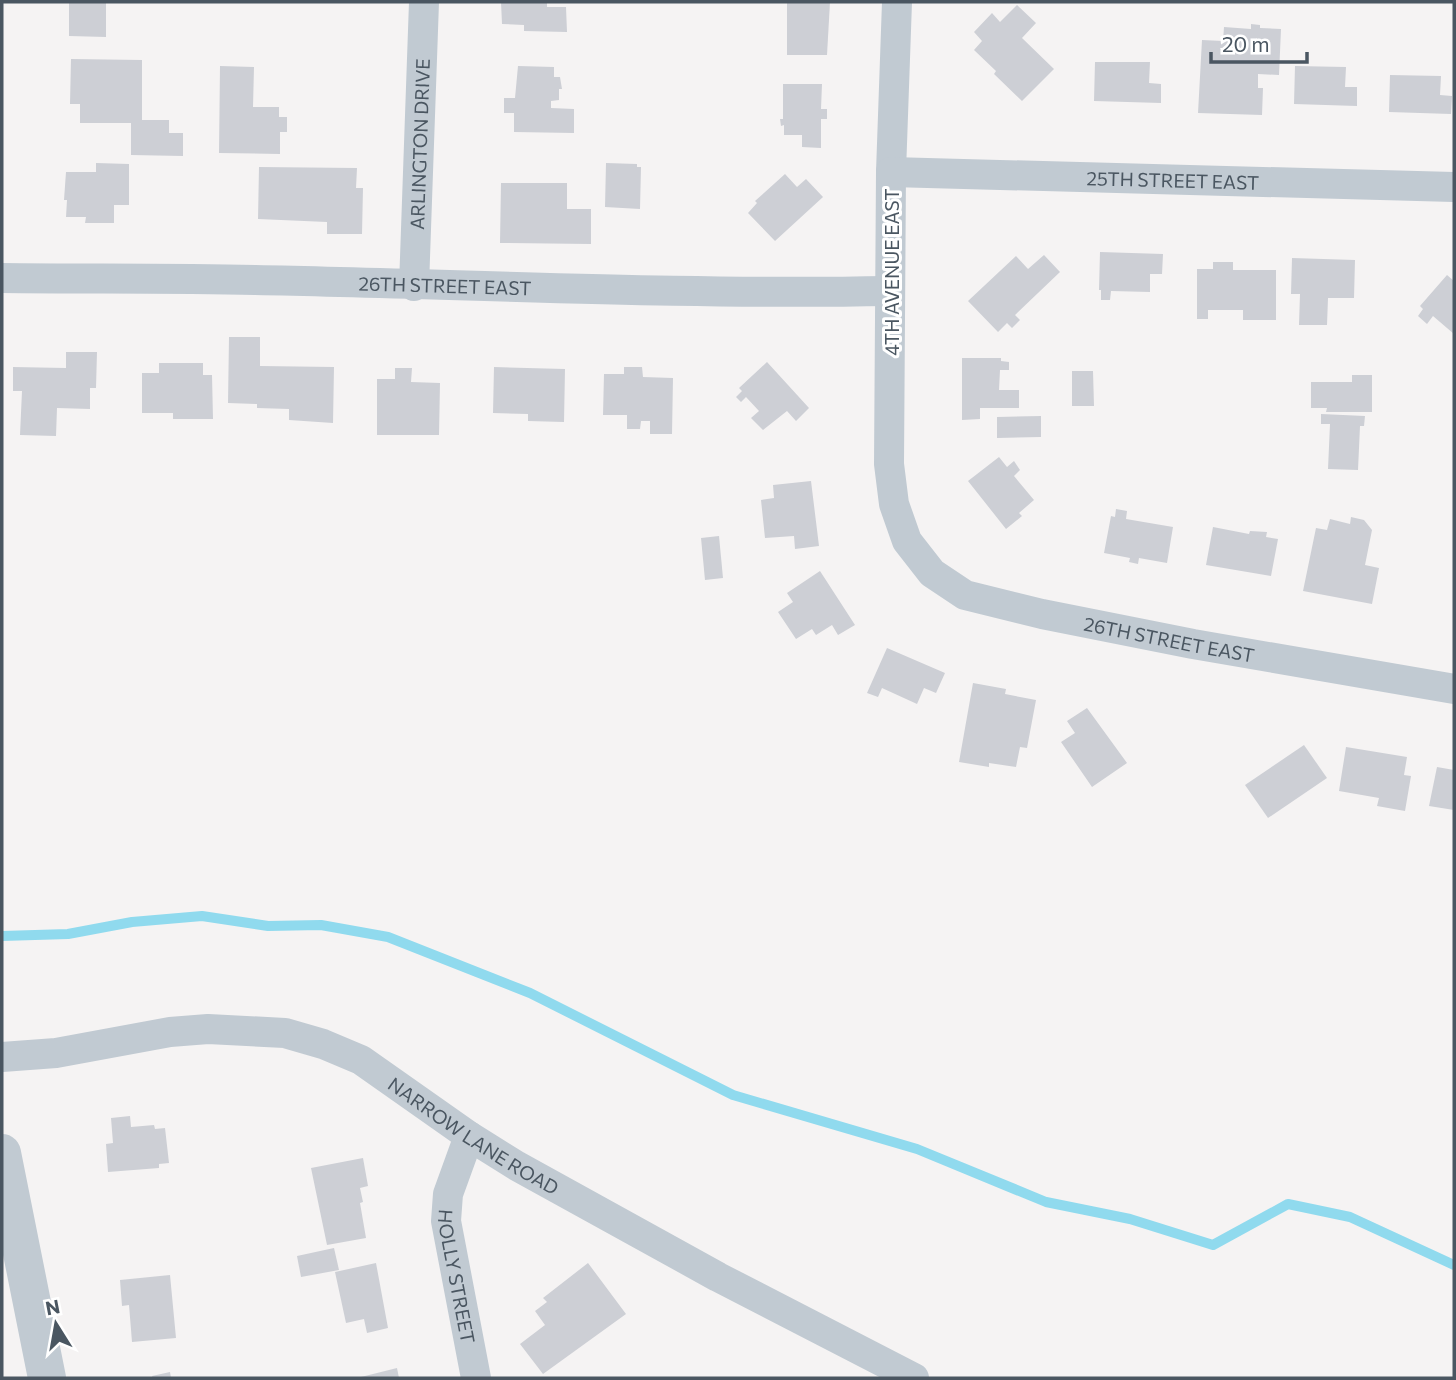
<svg xmlns="http://www.w3.org/2000/svg" width="1456" height="1380" font-family="Commissioner,sans-serif">
	<style>
		.lines { fill: none; stroke-linecap: round; stroke-linejoin: round }
		.stream { stroke: #90daee; stroke-width: 10 }
		.building { fill: #cdcfd5 }
		.minor { stroke: #c1cad2; stroke-width: 30 }
		.tertiary { stroke: #c1cad2; stroke-width: 38 }
		.labels { text-anchor: middle; dominant-baseline: central; stroke-width: 6; stroke-linejoin: round; paint-order: stroke }
		.street-label { font-size: 19px; fill: #4a5661; stroke: #fff }
	</style>
	<rect width="100%" height="100%" fill="#f5f3f3"/>
	<g class="lines">
		<polyline class="stream" points="2,936 68,934 132,922 202,916 268,926 321,925 388,937 530,993 733,1095 917,1149 1046,1202 1130,1219 1213,1245 1288,1204 1350,1217 1454,1265"/>
	</g>
	<g class="building">
		<polygon points="69,2 106,2 106,37 69,36"/>
		<polygon points="501,2 547,2 547,7 566,7 567,32 524,31 524,25 502,24"/>
		<polygon points="787,2 830,2 827,55 787,55"/>
		<polygon points="1017,5 1036,23 1022,38 1054,69 1022,101 994,74 996,71 974,50 982,41 974,32 992,13 1000,22"/>
		<polygon points="1251,24 1260,25 1260,28 1281,29 1279,75 1258,74 1258,88 1263,88 1262,115 1198,113 1202,40 1223,41 1224,27 1251,29"/>
		<polygon points="71,59 142,60 142,120 169,120 169,133 183,133 183,156 131,155 131,123 80,123 80,104 70,104"/>
		<polygon points="1095,62 1150,62 1149,83 1161,84 1161,103 1094,101"/>
		<polygon points="220,66 254,67 253,107 279,107 279,117 287,117 287,132 280,132 280,154 219,153"/>
		<polygon points="518,66 554,67 554,77 560,77 562,89 559,89 559,100 551,101 551,108 574,109 574,133 514,132 514,113 504,113 504,98 515,98"/>
		<polygon points="1295,66 1346,67 1345,87 1357,87 1357,106 1294,104"/>
		<polygon points="1390,75 1441,76 1440,95 1452,96 1451,114 1389,112"/>
		<polygon points="783,84 822,84 821,109 827,109 827,119 821,119 821,148 802,147 802,135 784,135 784,125 781,126 780,119 783,119"/>
		<polygon points="96,163 129,164 129,205 114,205 114,223 85,223 86,217 66,217 67,200 64,200 66,172 96,172"/>
		<polygon points="606,163 637,164 637,167 641,167 640,209 605,207"/>
		<polygon points="259,167 357,168 356,188 363,188 362,234 327,234 327,222 258,219"/>
		<polygon points="785,174 797,187 806,179 823,197 775,241 748,213 757,203 755,201"/>
		<polygon points="501,183 567,183 567,209 591,209 591,244 500,243"/>
		<polygon points="1100,252 1163,254 1162,274 1150,274 1150,292 1111,291 1110,300 1101,300 1101,290 1099,290"/>
		<polygon points="1044,255 1060,272 1015,315 1020,320 1012,328 1007,323 998,332 968,301 1016,256 1028,269"/>
		<polygon points="1292,258 1355,260 1354,298 1328,298 1327,325 1299,325 1300,294 1291,294"/>
		<polygon points="1213,262 1233,262 1233,270 1276,270 1276,320 1243,320 1243,310 1208,310 1208,319 1197,319 1197,269 1213,269"/>
		<polygon points="1447,275 1454,281 1454,334 1433,316 1427,324 1418,316 1423,309 1420,306"/>
		<polygon points="229,337 260,337 260,366 334,367 333,423 289,420 289,409 257,408 257,404 228,403"/>
		<polygon points="66,352 97,352 96,388 90,388 90,409 57,408 56,436 20,435 22,391 13,391 13,367 66,368"/>
		<polygon points="962,358 1001,358 1001,361 1009,362 1009,370 1000,370 999,390 1019,390 1019,408 980,408 980,419 962,420"/>
		<polygon points="767,362 809,408 796,421 787,411 763,430 751,418 759,411 746,397 741,402 736,397 742,391 739,388"/>
		<polygon points="159,363 203,363 203,375 212,375 213,419 173,419 173,413 142,413 142,373 159,373"/>
		<polygon points="494,367 565,369 564,422 528,421 528,414 493,413"/>
		<polygon points="624,367 642,367 643,377 673,378 672,434 650,434 650,421 641,421 640,429 627,429 627,415 603,415 604,374 624,374"/>
		<polygon points="395,368 412,368 411,382 440,383 439,435 377,435 377,379 395,379"/>
		<polygon points="1072,371 1093,371 1094,406 1072,406"/>
		<polygon points="1352,375 1372,375 1372,412 1326,412 1327,408 1311,408 1311,382 1352,382"/>
		<polygon points="1321,414 1365,416 1364,426 1360,426 1358,470 1328,469 1330,424 1321,424"/>
		<polygon points="1041,416 1041,437 997,438 997,417"/>
		<polygon points="999,457 1007,467 1014,461 1020,470 1014,476 1034,500 1019,513 1022,516 1006,529 968,481"/>
		<polygon points="811,481 819,546 795,549 794,536 765,538 761,500 774,498 773,485"/>
		<polygon points="1116,509 1127,511 1126,519 1173,527 1167,563 1139,558 1138,564 1129,562 1130,558 1104,553 1111,516 1115,517"/>
		<polygon points="1351,517 1364,520 1372,530 1365,565 1379,568 1372,604 1303,591 1316,528 1327,530 1330,519 1350,524"/>
		<polygon points="1213,527 1249,534 1250,531 1267,532 1266,537 1278,539 1271,576 1206,565"/>
		<polygon points="719,536 723,578 705,580 701,538"/>
		<polygon points="820,571 855,625 838,635 832,625 816,635 812,629 796,639 778,612 793,602 787,593"/>
		<polygon points="887,648 945,673 936,693 924,688 917,704 882,688 878,697 867,693"/>
		<polygon points="973,683 1006,689 1005,694 1036,700 1027,748 1020,747 1016,767 989,763 989,767 959,762"/>
		<polygon points="1087,708 1127,763 1092,787 1061,742 1075,733 1067,721"/>
		<polygon points="1304,745 1327,778 1268,818 1245,785"/>
		<polygon points="1346,747 1407,757 1404,775 1411,776 1405,811 1377,806 1379,798 1339,791"/>
		<polygon points="1437,767 1454,770 1454,810 1429,806"/>
		<polygon points="130,1116 131,1127 154,1125 155,1129 165,1128 169,1163 159,1164 159,1168 108,1172 106,1144 113,1143 111,1118"/>
		<polygon points="363,1158 368,1186 360,1188 363,1202 360,1203 366,1238 327,1245 311,1168"/>
		<polygon points="334,1248 339,1270 301,1277 297,1256"/>
		<polygon points="376,1263 388,1328 367,1333 364,1319 346,1323 335,1272"/>
		<polygon points="588,1263 626,1314 543,1374 520,1344 545,1325 535,1311 547,1302 543,1298"/>
		<polygon points="170,1275 176,1338 132,1342 129,1305 122,1306 120,1280"/>
		<polygon points="397,1368 399,1378 361,1378 361,1377"/>
		<polygon points="170,1372 171,1378 153,1378 152,1376"/>
	</g>
	<g class="lines">
		<g class="minor">
			<path id="s1" d="M897 2 891 172 889 464 894 504 907 541 932 573 965 595 1042 614 1193 644 1454 689"/>
			<path id="s2" d="M891 172 1454 187"/>
			<path id="s3" d="M2 278C86 279 171 278 255 280 467 284 678 295 889 291"/>
			<path id="s4" d="M414 286 424 2"/>
			<path id="s5" d="M2 1057 56 1053 170 1032 208 1029 285 1033 323 1044 361 1060 469 1136 517 1166 718 1277 914 1378"/>
			<path id="s6" d="M469 1136 448 1194 446 1221 476 1378"/>
		</g>
		<polyline class="tertiary" points="2,1153 47,1378"/>
	</g>
	<g class="labels">
		<g class="street-label">
			<text stroke="none"><textPath href="#s4" startOffset="142">ARLINGTON DRIVE</textPath></text>
			<text stroke="none"><textPath href="#s2" startOffset="282">25TH STREET EAST</textPath></text>
			<text transform="translate(891 272) rotate(-90)">4TH AVENUE EAST</text>
			<text stroke="none"><textPath href="#s3" startOffset="443">26TH STREET EAST</textPath></text>
			<text stroke="none"><textPath href="#s1" startOffset="831">26TH STREET EAST</textPath></text>
			<text stroke="none"><textPath href="#s5" startOffset="502">NARROW LANE ROAD</textPath></text>
			<text stroke="none"><textPath href="#s6" startOffset="145">HOLLY STREET</textPath></text>
		</g>
	</g>
	<rect width="1456" height="1380" fill="none" stroke="#4a5661" stroke-width="7"/>
	<g transform="translate(56 1324) rotate(349)" stroke="#ffffff" stroke-width="5" paint-order="stroke">
	<path d="M0-5L12 26L0 18L-12 26Z" fill="#4a5661"/>
	<text y="-10" font-size="19" font-weight="bold" text-anchor="middle" fill="#4a5661">N</text>
	</g>
	<path d="M1211 52v10h96v-10" fill="none" stroke="#4a5661" stroke-width="3.5"/>
	<text x="1222" y="52" font-size="21" fill="#4a5661" stroke="#ffffff" stroke-width="5" paint-order="stroke">20 m</text>
</svg>
